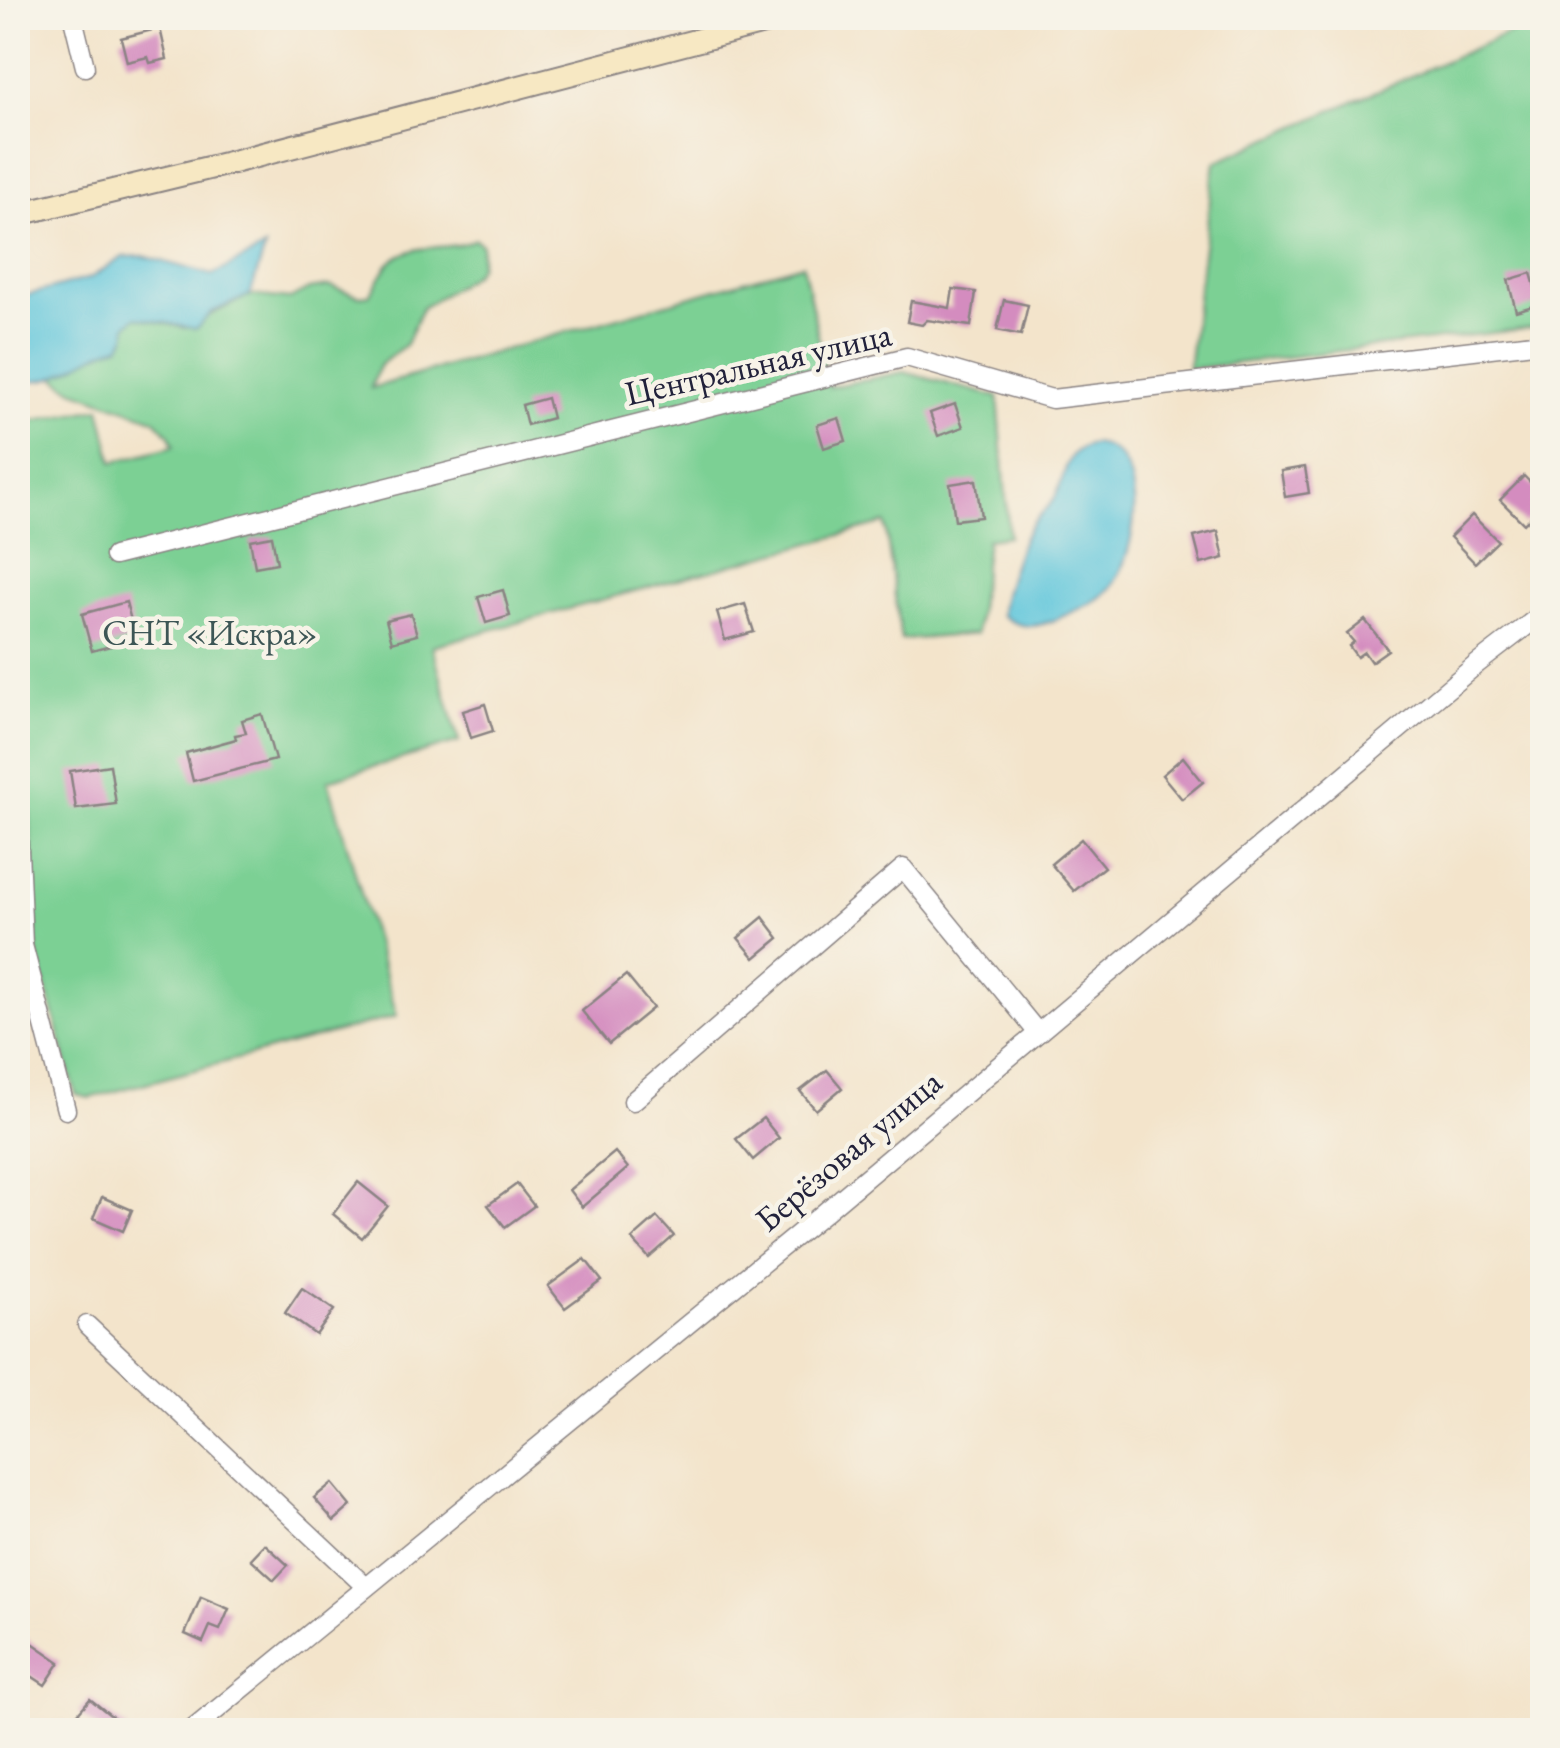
<svg xmlns="http://www.w3.org/2000/svg" width="1560" height="1748" font-family="'EB Garamond',serif">
	<style>
		.green { fill: #7bd094; stroke: #4e7968; stroke-width: 2.5 }
		.water { fill: #5ec6db; stroke: #40748b; stroke-width: 2.5 }
		.building { fill: #d48cbf }
		.lines { fill: none; stroke-linecap: round; stroke-linejoin: round }
		.street-casing { stroke: #8a8383; stroke-width: 21 }
		.secondary-casing { stroke: #8a8383; stroke-width: 26 }
		.street { stroke: #fff; stroke-width: 18 }
		.secondary { stroke: #f7e8c3; stroke-width: 22 }
		.labels { text-anchor: middle; dominant-baseline: central; stroke-width: 9; stroke-linejoin: round; paint-order: stroke }
		.street-label { font-size: 35px; fill: #22223b; stroke: #f7f3e8 }
		.park-label { font-size: 35px; fill: #3d5656; stroke: #f7f3e8 }
	</style>
	<rect width="100%" height="100%" fill="#f7f3e8"/>
	<filter id="ink" filterUnits="userSpaceOnUse"><feTurbulence type="fractalNoise" baseFrequency=".01" numOctaves="2"/><feDisplacementMap in="SourceGraphic" scale="20" xChannelSelector="R" yChannelSelector="G"/><feConvolveMatrix kernelMatrix="1 2 1 2 8 2 1 2 1" color-interpolation-filters="sRGB"/></filter>
	<filter id="wash" filterUnits="userSpaceOnUse"><feTurbulence type="fractalNoise" baseFrequency=".0048" numOctaves="4" result="noise"/><feDisplacementMap in="SourceGraphic" scale="40" xChannelSelector="R" yChannelSelector="G"/><feGaussianBlur stdDeviation="2.25" result="paint"/><feColorMatrix in="noise" values="0 0 0 0 0 0 0 0 0 0 0 0 0 0 0 0 0 1.4 0 .05"/><feComposite in="paint" operator="in"/></filter>
	<g filter="url(#wash)">
		<rect width="100%" height="100%" fill="#f3e4cb"/>
		<g class="green">
			<polygon points="1534,18 1542,18 1542,327 1188,369 1215,162 1534,22"/>
			<path d="M475 239 482 245 479 266 473 275 422 308 406 344 379 366 371 388 803 264 829 387 904 372 998 397 1009 536 987 539 976 634 901 640 885 523 432 646 459 742 328 780 397 1016 90 1098 76 1095 37 954 18 596 20 423 100 408 113 462 174 446 170 435 154 419 73 390 55 377 100 349 120 346 127 325 136 317 185 328 250 295 290 299 309 289 330 286 359 296 369 295C378 285 381 271 391 262 415 240 449 253 475 239Z"/>
		</g>
		<g class="water">
			<path d="M265 248 250 295 212 312 196 329 136 317 127 325 126 336 120 346C86 352 52 394 18 376V299L20 297 90 278 123 257 143 256 212 275Z"/>
			<path d="M1093 444C1152 449 1138 553 1111 587 1099 602 1076 610 1059 618 1037 628 1021 630 1001 615 1001 597 1019 542 1030 527 1037 516 1049 509 1055 497 1068 474 1062 450 1093 444Z"/>
		</g>
		<g id="blocks">
			<g class="building">
				<polygon points="160,28 167,59 150,63 148,57 127,62 121,38"/>
				<polygon points="1531,273 1540,304 1516,311 1508,280"/>
				<polygon points="953,289 976,292 971,326 927,320 922,325 907,322 911,301 950,308"/>
				<polygon points="1004,300 1028,305 1021,335 997,330"/>
				<polygon points="547,398 552,418 527,425 522,405"/>
				<polygon points="955,404 963,427 938,436 930,413"/>
				<polygon points="839,418 846,441 824,448 817,425"/>
				<polygon points="1305,467 1309,493 1285,497 1281,471"/>
				<polygon points="1524,476 1542,495 1542,506 1524,524 1500,500"/>
				<polygon points="976,480 981,517 955,520 950,484"/>
				<polygon points="1472,515 1498,541 1475,563 1450,537"/>
				<polygon points="1218,531 1224,558 1201,564 1194,537"/>
				<polygon points="272,536 277,563 255,567 250,540"/>
				<polygon points="503,590 510,616 486,623 478,597"/>
				<polygon points="126,602 136,639 92,651 82,614"/>
				<polygon points="745,604 754,632 725,640 717,612"/>
				<polygon points="411,614 417,635 392,642 386,620"/>
				<polygon points="1365,620 1388,650 1371,662 1364,652 1357,657 1349,646 1354,642 1347,634"/>
				<polygon points="485,704 493,731 471,738 463,711"/>
				<polygon points="262,714 275,760 193,781 186,753 236,739 235,735 246,733 242,720"/>
				<polygon points="1183,757 1203,782 1182,799 1162,775"/>
				<polygon points="110,765 116,804 76,809 70,771"/>
				<polygon points="1081,839 1104,867 1074,891 1051,864"/>
				<polygon points="763,917 779,938 755,958 738,938"/>
				<polygon points="626,975 653,1008 609,1044 582,1011"/>
				<polygon points="827,1070 842,1088 816,1110 800,1091"/>
				<polygon points="763,1118 779,1138 753,1160 736,1139"/>
				<polygon points="615,1152 628,1168 582,1207 569,1190"/>
				<polygon points="358,1182 388,1206 362,1238 333,1214"/>
				<polygon points="517,1184 534,1206 505,1227 488,1205"/>
				<polygon points="102,1197 132,1210 123,1231 93,1218"/>
				<polygon points="657,1217 674,1236 649,1258 632,1239"/>
				<polygon points="585,1259 602,1281 565,1308 548,1286"/>
				<polygon points="302,1288 334,1310 316,1335 285,1313"/>
				<polygon points="332,1483 351,1506 334,1521 314,1498"/>
				<polygon points="265,1544 288,1565 274,1580 251,1559"/>
				<polygon points="201,1597 229,1609 220,1630 210,1626 203,1642 185,1634"/>
				<polygon points="18,1633 60,1662 45,1685 18,1667"/>
				<polygon points="90,1699 129,1730 101,1730 78,1713"/>
			</g>
		</g>
	</g>
	<g filter="url(#ink)">
		<use href="#blocks" fill-opacity="0" stroke="#8a8383" stroke-width="2.5"/>
		<g class="lines">
			<g class="street-casing">
				<g id="street">
					<polyline points="73,18 85,67"/>
					<polyline points="114,556 907,357 1052,399 1542,342"/>
					<polyline points="18,826 23,945 66,1110"/>
					<polyline points="633,1101 903,868 1038,1033"/>
					<polyline points="87,1325 366,1587"/>
					<polyline points="18,1724 26,1730"/>
					<polyline points="192,1730 825,1212 1477,664 1542,614"/>
				</g>
			</g>
			<g class="secondary-casing">
				<polyline id="secondary" points="18,214 225,164 783,18"/>
			</g>
			<use href="#street" class="street"/>
			<use href="#secondary" class="secondary"/>
		</g>
	</g>
	<g class="labels">
		<g class="street-label">
			<text transform="translate(758 363) rotate(-13)">Центральная улица</text>
			<text transform="translate(848 1150) rotate(-40)">Берёзовая улица</text>
		</g>
		<g class="park-label">
			<text x="210" y="632">СНТ «Искра»</text>
		</g>
	</g>
	<rect width="1560" height="1748" fill="none" stroke="#f7f3e8" stroke-width="60"/>
</svg>
